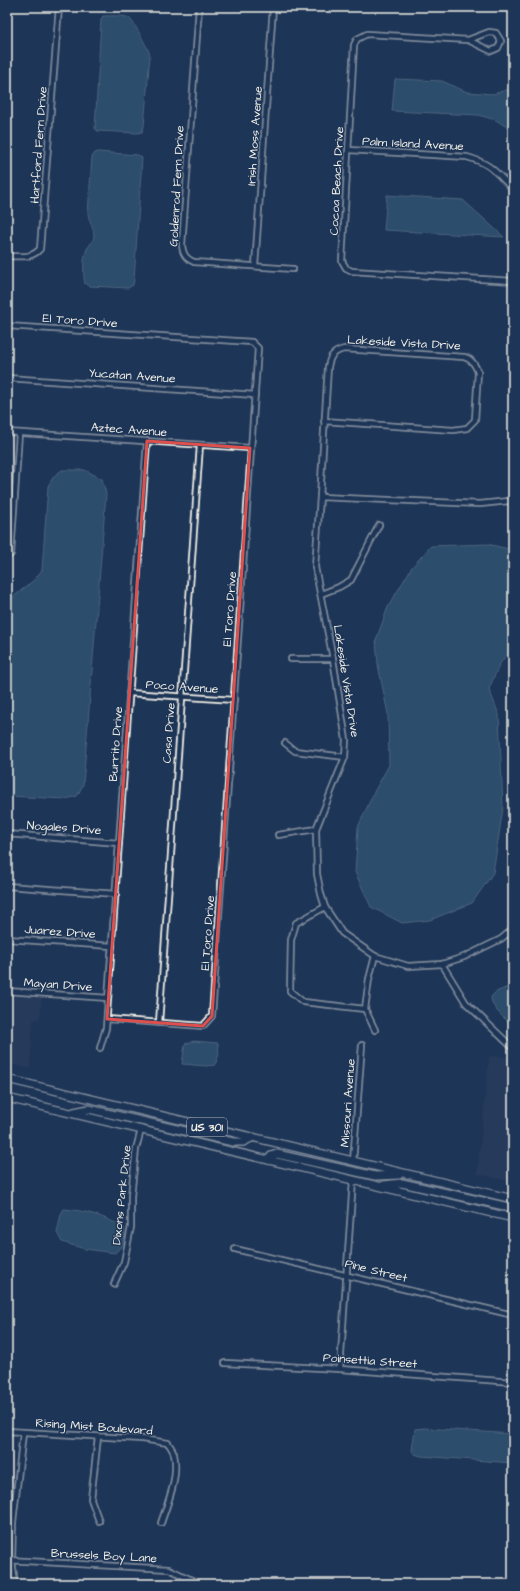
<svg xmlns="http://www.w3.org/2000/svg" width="520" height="1591" font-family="'Architects Daughter',sans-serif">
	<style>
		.built { fill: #32415f }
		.water { fill: #3f6a85; stroke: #87a0ad }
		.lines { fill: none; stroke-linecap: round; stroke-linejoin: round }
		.street-casing { stroke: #f4f1e8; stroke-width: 8 }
		.primary-casing { stroke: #f4f1e8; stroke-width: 10 }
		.street { stroke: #1d3557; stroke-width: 4.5 }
		.primary { stroke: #1d3557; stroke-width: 7 }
		.marked { fill: none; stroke: #dc504e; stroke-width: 3; stroke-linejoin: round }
		.labels { text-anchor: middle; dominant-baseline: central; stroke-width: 3; stroke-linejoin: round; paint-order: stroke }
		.shield { fill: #1d3557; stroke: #b4b9bc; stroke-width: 1 }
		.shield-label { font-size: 11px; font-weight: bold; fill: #f4f1e8 }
		.street-label { font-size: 12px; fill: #f4f1e8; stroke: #1d3557 }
	</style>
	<rect width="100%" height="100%" fill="#1d3557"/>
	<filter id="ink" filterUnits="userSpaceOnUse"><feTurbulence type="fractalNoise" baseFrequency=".025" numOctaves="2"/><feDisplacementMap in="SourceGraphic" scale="8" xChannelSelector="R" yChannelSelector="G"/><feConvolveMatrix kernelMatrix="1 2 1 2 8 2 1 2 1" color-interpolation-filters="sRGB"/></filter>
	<g filter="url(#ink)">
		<g class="built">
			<polygon points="7,994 42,997 40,1018 33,1021 30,1069 7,1064"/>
			<polygon points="489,1056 513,1057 513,1182 477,1174"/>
		</g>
		<g class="water">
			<path d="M103 16C110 16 124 15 129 18 133 20 149 50 150 55L144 126 142 132 137 133 98 131 95 129 101 20Z"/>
			<polygon points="395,79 442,81 467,92 493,94 513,88 513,131 496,120 478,115 392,111"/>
			<path d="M98 152 138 155 142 158 134 280 133 285 128 288 90 286 85 284C83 276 83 256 87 249 90 244 94 241 94 235 94 229 89 221 88 214L92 157 95 153Z"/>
			<polygon points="387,195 463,200 504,237 384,230"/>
			<polygon points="62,470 85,470 102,479 106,494 83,785 77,796 66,799 7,796 7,602 34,580 42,570 48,486 54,476"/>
			<polygon points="487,544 513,550 513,646 499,665 489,689 499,715 503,808 493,873 472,903 430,920 402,923 371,907 355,872 358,827 375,790 389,765 388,714 378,665 376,640 388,607 412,567 431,546"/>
			<path d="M513 985V1026C505 1018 491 1009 491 997L496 992Z"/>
			<polygon points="194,1041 218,1043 219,1054 215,1065 206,1066 182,1064 185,1044"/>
			<path d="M64 1209C84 1210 107 1217 124 1228 125 1241 124 1244 115 1253L85 1249 62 1242 57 1233 61 1214Z"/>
			<polygon points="424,1428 513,1434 513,1463 421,1456 414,1454 412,1450 415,1429"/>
		</g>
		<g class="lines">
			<g class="street-casing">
				<g id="street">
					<path d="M199 7 182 245C183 254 185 258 194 262L293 269"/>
					<polyline points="468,40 489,32 496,33 501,41 498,48 491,51 468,40 367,34 357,39 354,45 342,261 346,268 352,271 513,281"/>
					<path d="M349 150 467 157C492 164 495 172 513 189"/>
					<path d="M7 256C20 256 31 259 40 249L59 7"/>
					<polyline points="255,266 273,7"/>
					<polyline points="7,326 252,342 258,348 212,1016 203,1026 107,1019"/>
					<polyline points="7,378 255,395"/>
					<polyline points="7,432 250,448"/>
					<path d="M320 497 328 367C330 356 333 352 344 349L464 357C472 359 475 365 478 372L475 420 467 428 453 430 324 421"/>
					<polyline points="513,502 509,501 480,504 320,497 315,567 333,659 346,740 345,757 316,829 317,874 321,894 325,907 342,933 375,956 408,966 442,964 464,957 501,939 513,929"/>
					<polyline points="7,556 11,554 19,433"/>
					<polyline points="321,594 339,587 351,580 379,525"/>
					<polyline points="291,659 333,659"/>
					<polyline points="129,693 234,700"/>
					<polyline points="285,743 295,751 345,757"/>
					<polyline points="7,834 119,843"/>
					<polyline points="278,835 316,829"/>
					<polyline points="7,886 116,894"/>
					<polyline points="325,907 296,923 291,940 290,991 303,1002 365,1009"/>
					<polyline points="7,939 112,946"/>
					<polyline points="442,964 466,1003 513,1048"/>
					<polyline points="7,991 108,998"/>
					<polyline points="159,1023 200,445"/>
					<polyline points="375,1030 365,1009 369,979 375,956"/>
					<polyline points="100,1048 106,1028 147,441"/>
					<polyline points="353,1162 362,1045"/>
					<polyline points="235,1249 513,1315"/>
					<polyline points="114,1284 124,1262 131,1227 131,1196 136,1149 141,1130"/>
					<polyline points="225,1363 340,1369 513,1382"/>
					<polyline points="340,1369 353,1180"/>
					<path d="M7 1431 142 1439 168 1443C170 1446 173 1450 174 1454 179 1477 168 1502 161 1523"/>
					<polyline points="98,1437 91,1499 99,1521"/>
					<polyline points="7,1560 169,1569 192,1580 195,1584"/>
					<polyline points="15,1584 12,1560 13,1522 23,1433"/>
				</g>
			</g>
			<g class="primary-casing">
				<g id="primary">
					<polyline points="7,1079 513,1199"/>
					<polyline points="7,1098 513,1218"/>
					<polyline points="74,1112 89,1109 233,1142 243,1142 251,1138"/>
					<polyline points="269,1160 271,1156 277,1154 375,1176 399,1175"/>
					<polyline points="384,1185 402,1183 513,1208"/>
				</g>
			</g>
			<use href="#street" class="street"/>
			<use href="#primary" class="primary"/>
		</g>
	</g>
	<path d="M0 0H520V1591H0ZM147 441 250 448 212 1016 203 1026 107 1019Z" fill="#1d3557" fill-opacity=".55" fill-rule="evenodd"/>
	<path class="marked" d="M147 441 250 448 212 1016 203 1026 107 1019Z"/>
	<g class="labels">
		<rect class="shield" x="187" y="1118" width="40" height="18" rx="3"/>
		<g class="shield-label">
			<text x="207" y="1127">US 301</text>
		</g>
		<g class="street-label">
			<text transform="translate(255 136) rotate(-86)">Irish Moss Avenue</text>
			<text transform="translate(413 144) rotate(3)">Palm Island Avenue</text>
			<text transform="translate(39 145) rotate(-86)">Hartford Fern Drive</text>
			<text transform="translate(337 181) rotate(-87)">Cocoa Beach Drive</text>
			<text transform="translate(177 186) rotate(-87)">Goldenrod Fern Drive</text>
			<text transform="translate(80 321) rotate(4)">El Toro Drive</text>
			<text transform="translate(404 343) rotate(3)">Lakeside Vista Drive</text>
			<text transform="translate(132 376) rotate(4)">Yucatan Avenue</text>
			<text transform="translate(129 430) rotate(4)">Aztec Avenue</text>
			<text transform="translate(230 609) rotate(-86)">El Toro Drive</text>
			<text transform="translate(346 681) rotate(81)">Lakeside Vista Drive</text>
			<text transform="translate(182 687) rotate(4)">Poco Avenue</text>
			<text transform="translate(169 733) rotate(-86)">Casa Drive</text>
			<text transform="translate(116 744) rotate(-86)">Burrito Drive</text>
			<text transform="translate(64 828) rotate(4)">Nogales Drive</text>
			<text transform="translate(60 932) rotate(4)">Juarez Drive</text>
			<text transform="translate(208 933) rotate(-86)">El Toro Drive</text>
			<text transform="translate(58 985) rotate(4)">Mayan Drive</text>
			<text transform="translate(348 1103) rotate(-86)">Missouri Avenue</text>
			<text transform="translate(122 1195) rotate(-84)">Dixons Park Drive</text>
			<text transform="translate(376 1271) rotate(14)">Pine Street</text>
			<text transform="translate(370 1361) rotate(4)">Poinsettia Street</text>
			<text transform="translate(94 1427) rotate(4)">Rising Mist Boulevard</text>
			<text transform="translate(104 1556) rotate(3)">Brussels Boy Lane</text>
		</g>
	</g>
	<rect width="520" height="1591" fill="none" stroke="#1d3557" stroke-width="24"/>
	<rect x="12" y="12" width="496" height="1567" fill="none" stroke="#f4f1e8" stroke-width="1.5" filter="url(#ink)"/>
</svg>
